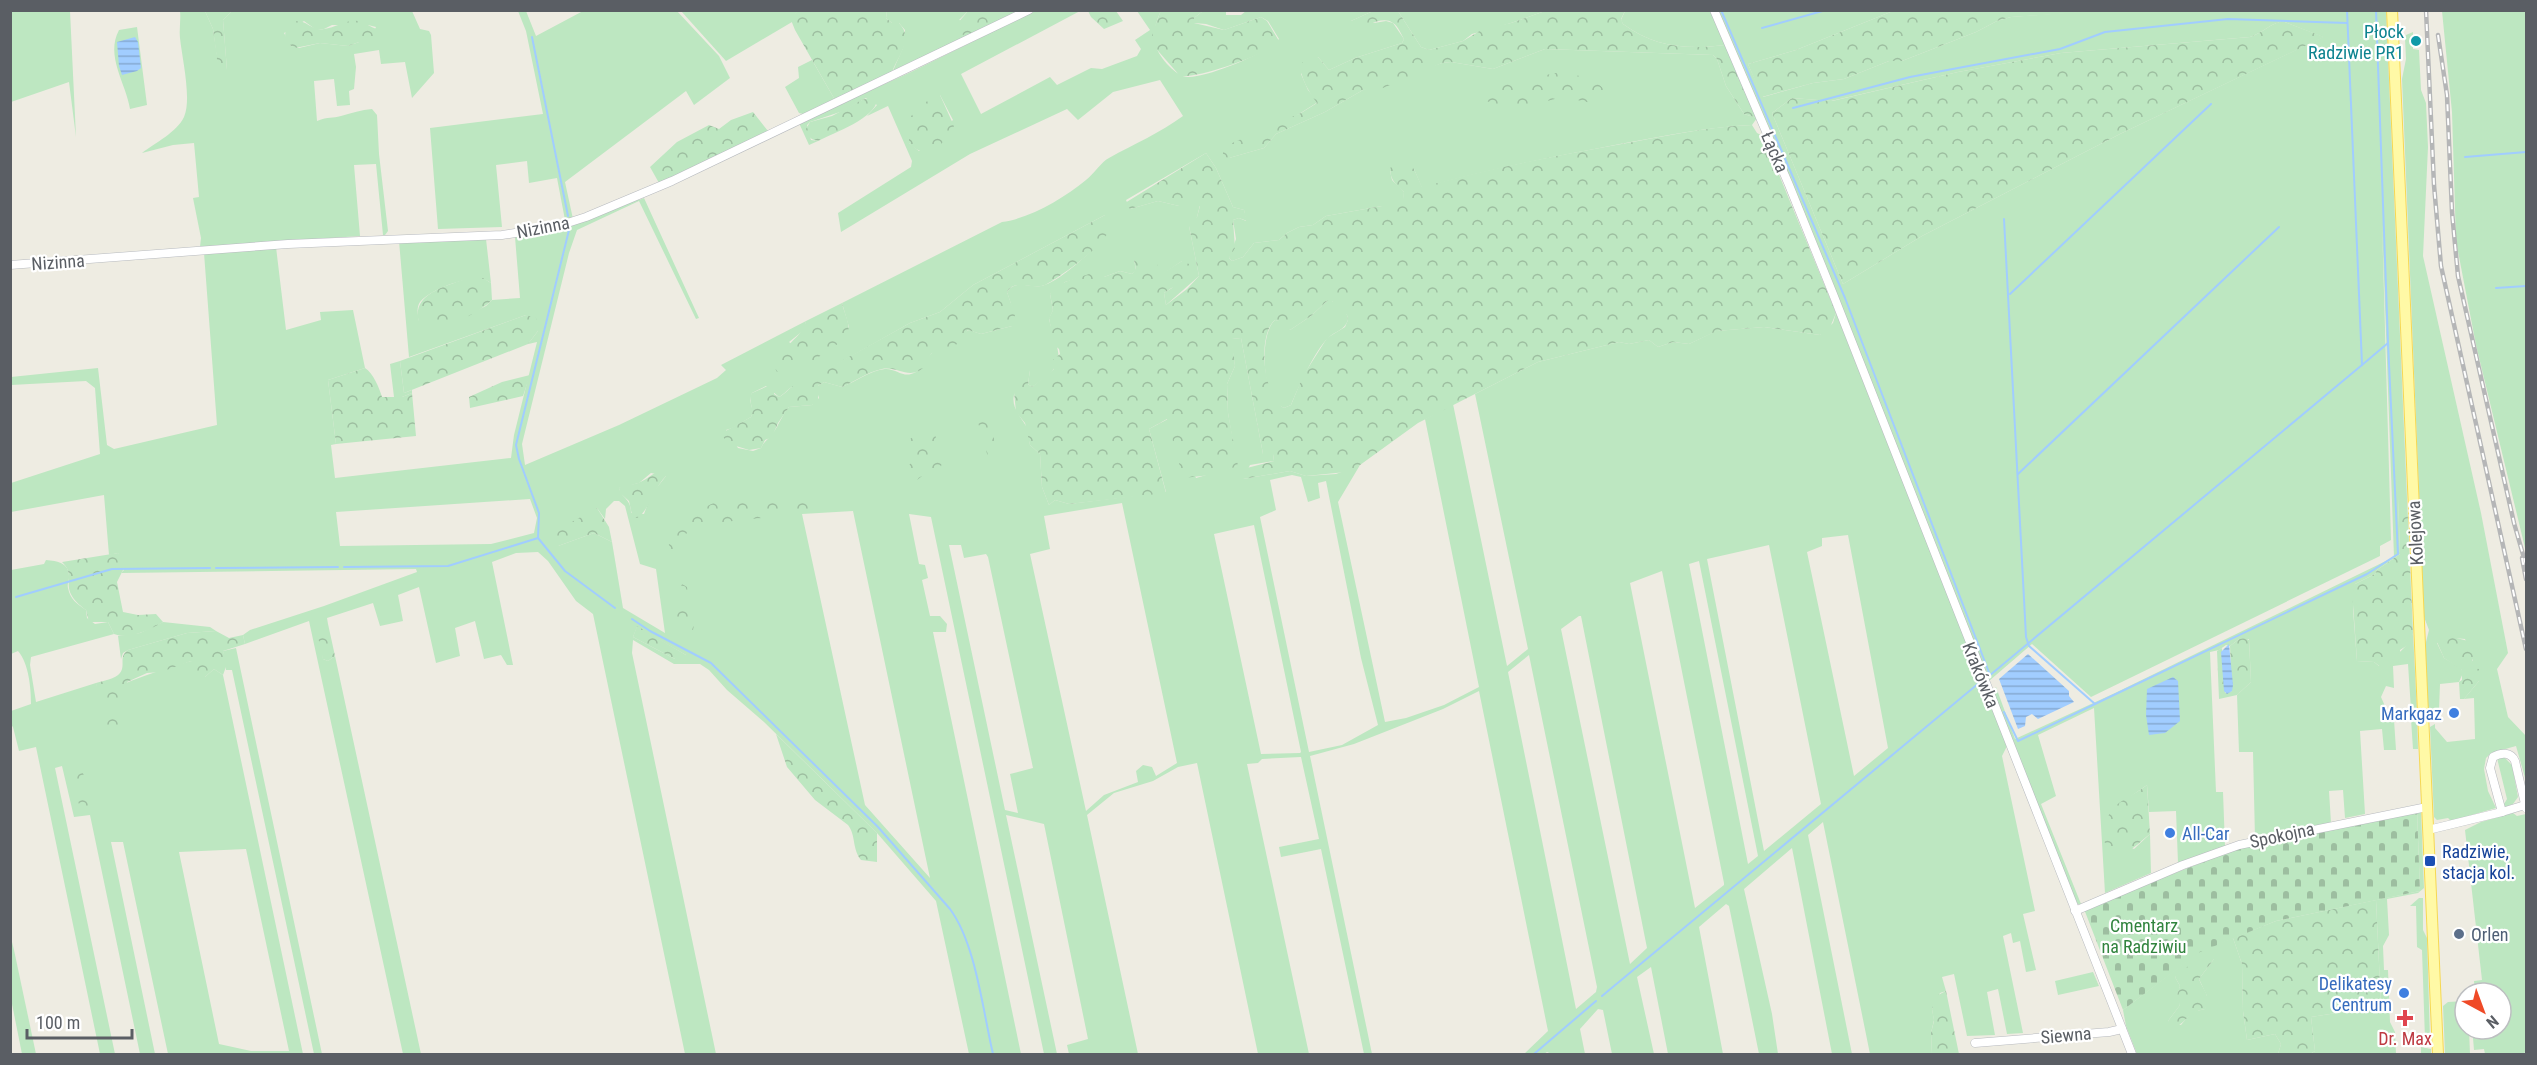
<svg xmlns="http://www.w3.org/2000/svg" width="2537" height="1065" font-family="'Roboto Condensed',sans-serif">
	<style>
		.green { fill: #bde7c1; fill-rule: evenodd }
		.forest { fill: url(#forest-crowns); fill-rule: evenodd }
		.cemetery { fill: url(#cemetery-stones) }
		.water { fill: url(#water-rules) }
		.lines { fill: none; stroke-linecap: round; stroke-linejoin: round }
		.stream { stroke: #a1cdff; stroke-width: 2 }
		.minor-casing { stroke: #b7babf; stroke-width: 9 }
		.major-casing { stroke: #f6d853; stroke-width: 12 }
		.minor { stroke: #fff; stroke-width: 8 }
		.major { stroke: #fff9a6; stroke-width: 10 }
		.rail-casing { stroke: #b5b6b7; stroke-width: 4.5 }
		.rail { stroke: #fff; stroke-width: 2; stroke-dasharray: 7; stroke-linecap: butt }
		.culture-dot { fill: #0f9aa8; stroke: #fff; stroke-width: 2 }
		.shop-dot { fill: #3f7fe0; stroke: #fff; stroke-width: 2 }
		.transit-dot { fill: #1a4fb4; stroke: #fff; stroke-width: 2 }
		.service-dot { fill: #5c6f8a; stroke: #fff; stroke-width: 2 }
		.health-dot { fill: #e0444e; stroke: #fff; stroke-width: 2 }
		.labels { text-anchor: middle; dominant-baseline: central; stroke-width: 4.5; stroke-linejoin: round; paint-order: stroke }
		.culture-label { font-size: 18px; fill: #0d838f; stroke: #fff; text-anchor: end }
		.street-label { font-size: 18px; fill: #5a5e64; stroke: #fff }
		.shop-label { font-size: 18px; fill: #366cbe; stroke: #fff; text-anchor: end }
		.transit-label { font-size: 18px; fill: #164399; stroke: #fff; text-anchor: start }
		.park-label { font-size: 18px; fill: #31843e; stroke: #fff }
		.service-label { font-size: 18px; fill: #4e5e75; stroke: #fff; text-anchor: start }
		.health-label { font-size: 18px; fill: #be3a42; stroke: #fff }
	</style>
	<defs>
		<pattern id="forest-crowns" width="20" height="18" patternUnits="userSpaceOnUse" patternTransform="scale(1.5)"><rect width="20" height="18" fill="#bde7c1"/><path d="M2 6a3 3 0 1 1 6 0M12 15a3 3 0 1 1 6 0" fill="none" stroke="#9dbea0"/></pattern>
		<pattern id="cemetery-stones" width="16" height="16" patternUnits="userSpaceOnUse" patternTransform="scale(1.5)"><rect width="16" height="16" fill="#bde7c1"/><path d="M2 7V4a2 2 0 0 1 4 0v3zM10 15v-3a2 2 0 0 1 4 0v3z" fill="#9dbea0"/></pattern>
		<pattern id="water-rules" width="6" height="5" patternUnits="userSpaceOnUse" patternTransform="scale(1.5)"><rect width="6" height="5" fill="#a1cdff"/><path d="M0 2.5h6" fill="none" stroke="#86aad2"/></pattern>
	</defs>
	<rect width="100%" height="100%" fill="#eeece2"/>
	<g class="green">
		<path d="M2103 10 2386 11 2407 498H2398L2400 554 2377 570 2375 574 2355 584 2353 610 2357 661 2374 662 2379 666C2392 660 2409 647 2413 633L2417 712 2411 710 2408 664 2393 666 2394 688 2386 686 2381 697 2388 713 2395 715 2417 716 2418 749H2413L2411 719 2394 720 2396 750H2384L2382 729 2360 731 2365 814 2345 818 2343 790 2329 791 2331 823 2255 838 2253 752H2239L2237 695 2251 682 2249 639H2239L2230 646 2226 645 2219 650 2210 652 2216 792H2223L2225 846 2178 863 2176 811 2149 812 2147 785 2114 808 2104 834 2134 849 2150 834 2151 873 2105 893 2094 708 2038 735 2056 796 2041 804 2081 904H2078L2073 898 1992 691 1996 687 2015 739 2115 693 2394 557 2382 222 2391 540 2380 546V556L2091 697 2032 644 1989 681 1986 679 1812 232 1717 11H1893L1796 50 1748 64 1763 97 1813 83 1844 79 1889 61H1902L1976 32 1997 21 2011 17ZM2282 21 2323 37 2120 134 1922 236 1843 284 1772 113 1792 98 1831 101 1958 72 2061 53 2250 37C2262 33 2270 24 2282 21Z"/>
		<polygon points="10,11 70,11 76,137 69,82 11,102"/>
		<path d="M180 11H205L213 29 218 62 227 70 223 20 232 11H412L420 29 429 31 431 35 434 73 412 98 405 62 381 64 379 50 354 54 356 67 354 89 349 91 350 105 337 106 334 79 314 81 317 121C329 116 332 119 341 116 352 113 361 110 372 109L377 115 379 154 388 231 385 235H383L376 164 354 165 360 236 200 247 201 238 193 198 199 197 194 143 173 145 142 153C155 143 177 132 184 117 192 99 182 58 180 38 179 29 181 20 180 11ZM304 21 315 29H324L332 25H368L376 27 369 42H359L348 46 320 43 299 48 291 46 284 33Z"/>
		<polygon points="518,11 526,11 536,36 583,11 677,11 719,56 730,78 694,105 686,91 565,182 573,219 565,220 557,178 529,183 527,161 496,165 502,227 438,229 430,128 543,114 526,31"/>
		<polygon points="681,11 797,11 792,22 726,61"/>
		<polygon points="887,11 968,11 959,20 993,26 891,75 903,48 905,30 899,23 892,23 886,18"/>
		<path d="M1035 11H1080L961 74 981 114 1050 77 1057 85 1091 68 1102 69 1137 56 1141 49 1135 40 1150 30 1137 11H1161C1156 20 1152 36 1156 47 1160 58 1177 78 1189 77 1210 76 1265 54 1279 39L1268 21 1261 17 1224 30 1206 24 1194 23V18L1203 11H1226V15H1241L1246 11H1373L1351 21 1374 23 1386 21 1393 23 1404 39 1402 43 1355 58 1329 70 1318 57 1301 74 1308 90 1318 102 1229 158 1264 148 1276 134 1325 112 1363 90 1442 63 1451 62 1493 69 1545 49 1713 55 1717 59 1726 86 1744 114 1757 118 1752 125C1707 127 1664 136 1620 144 1553 157 1488 169 1422 188L1414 169 1390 171 1392 180 1404 192 1403 206H1382L1326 216 1313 225 1299 227 1287 233 1279 240 1254 243 1243 257 1232 261 1229 258 1236 239 1233 220 1239 218 1246 221 1244 210 1233 207 1216 168 1206 153 1126 200 1130 209 1158 201 1179 206 1200 205 1197 217 1189 226 1199 276 1166 305 1164 293 1172 288 1182 261 1160 276 1134 260 1136 270 1132 274 1120 271 1104 277 1079 278 1065 282 1050 294 1053 310 1049 319C1058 357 1071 361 1032 387L1028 384 1030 370C1026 377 1016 386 1014 395 1011 407 1021 417 1026 426 1029 431 1029 439 1030 445L1040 454 1042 487 1049 505 1055 500 1069 504 1166 492 1149 429 1168 419 1196 478 1237 466 1228 413 1227 384 1235 366 1231 339 1241 338 1263 454H1273L1274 461 1250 465 1243 479 1290 471 1306 476 1336 474 1360 465 1338 502 1385 722 1406 718 1444 705 1479 687 1425 419 1453 404 1507 666 1528 649 1475 394 1538 362 1619 342 1629 344 1649 340 1658 347 1673 342 1689 344 1716 331 1764 327 1820 335 1833 323 1836 313 2007 746 2002 756 2035 911 2023 914 2036 970 2026 972 2020 941 2013 943 2011 933 2003 936 2023 1033 2007 1034 1998 989 1987 992 1995 1035 1967 1036 1954 974 1942 977 1946 991 1940 993 1932 1009 1934 1020 1931 1033 1932 1054H1870L1823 822 1808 835 1852 1054H1832L1792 848 1744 889 1772 1014 1778 1054H1759L1729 906 1726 904 1699 927 1723 1054H1668L1651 967 1637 977 1654 1054H1612L1603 1010 1598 1009 1580 1029 1585 1054H1552L1547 1052 1544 1054H1524L1548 1031 1479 691 1443 709 1354 744 1310 756 1372 1054H1364L1321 849 1281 857 1279 847 1319 839 1301 757 1262 759 1258 763 1247 764 1309 1054H1258L1197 763 1178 767 1153 781 1114 793 1087 815 1138 1054H1069L1067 1045 1088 1039 1044 824 1006 815 1057 1054H1044L931 517 909 514 919 564 925 565 928 578 922 580 930 616H940L947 624 946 632H933L1021 1054H969L936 901 877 833 764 722 727 690 709 670 700 664H674L633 640 632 653 716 1054H685L593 614 576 601 548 561 538 552 516 553 492 562 513 665H507L501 655 484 659 475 621 455 628 460 656 436 663 419 587 398 595 403 621 380 626 373 603 327 618 328 624H321L323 659 328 661 335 656 421 1054H403L309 621 245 644 243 635 250 630 324 606 417 572 416 569 121 573 124 570 118 553 109 555 104 495 11 512V483L100 454 95 388 86 381 11 385V377L98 368 107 445 114 449 217 425 204 253 276 247 286 330 321 320 320 312 353 310 365 368 328 380 336 444 331 445 335 478 511 458 514 435 537 342 528 344 538 331 526 315 409 357 399 241 486 239 491 283C478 270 430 289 420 302 416 308 418 315 419 321L463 317 486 306 492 300 520 298 515 237 565 228 638 199 639 200 644 198 699 318 696 319 639 201 577 230 569 253 522 444 525 465 619 425 717 378 726 370 721 365 806 321 804 330 789 342 812 360 820 356 849 327 842 303 1002 222C1031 218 1064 198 1086 180 1094 174 1101 162 1109 158 1134 144 1160 133 1183 116L1160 80 1113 92 1078 120 1067 109 970 154 841 232 838 213 911 167 912 161 888 106 867 116 877 105 866 98 843 111 810 122 807 125 811 140 818 141 809 145 799 123 911 72ZM940 95 953 120 919 151 909 143ZM1105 215 1104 238C1091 252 1058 283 1041 286 1029 288 1015 279 1007 292L1011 304 1012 326 981 334 969 330C961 335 934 350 930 355 924 363 925 370 911 374 903 377 894 368 885 369 869 371 857 381 842 387L824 382 818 386 817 392 819 398 812 405 789 407C782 415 779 425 773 433 769 439 764 441 761 448L753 451 738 448 726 430C735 428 743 421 751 417L753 412 750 400 752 393 766 386 779 397C790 390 787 387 802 384L910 323 940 312 973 285ZM651 473 666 476 651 495 644 514 631 513C631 498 622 499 619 488L639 483ZM1292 475 1301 477 1308 502 1320 498 1318 483 1326 481 1361 658 1378 725 1342 745 1309 752 1260 517 1276 510 1270 480ZM530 499 537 518 534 533 491 544 340 546 336 512ZM614 501H619L625 506 640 564 656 569 665 633 623 608 612 542 594 533 558 546 597 508 605 519 606 509ZM1122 503 1177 763 1156 776 1152 767 1143 765 1136 771 1138 782 1104 795 1086 811 1030 554 1050 549 1044 516ZM853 511 930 878 865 805 802 514ZM1254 525 1301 752 1300 753 1261 754 1214 534ZM1848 535 1888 748 1854 776 1807 552 1822 546V538ZM949 545H961L964 558 986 554 988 557 1033 768 1010 774 1018 813 1005 810ZM1769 545 1821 804 1764 851 1707 559ZM1699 561 1758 856 1748 864 1689 564ZM1662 571 1724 883V885L1695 908 1630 583ZM1579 616H1581L1647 948 1630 964 1561 629ZM637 627 686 655 675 659 633 637ZM1529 655 1597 987 1596 992 1576 1009 1508 672Z"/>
		<polygon points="1398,11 1545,11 1511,23 1472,34 1463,41 1429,50 1421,47"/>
		<path d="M1625 11H1710L1725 45C1687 50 1654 47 1623 24L1621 20Z"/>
		<polygon points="2442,11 2526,11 2526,552 2476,345 2456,241 2452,112"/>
		<path d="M137 27 147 105 130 109C126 83 105 56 119 30Z"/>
		<polygon points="2413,32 2413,49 2419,50 2421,90 2426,103 2428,147 2423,256 2481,513 2508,653 2497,669 2508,717 2526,736 2526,781 2516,746 2491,753 2486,758 2484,769 2488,791 2496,808 2451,821 2448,818 2437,820 2434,817 2430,727 2435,724 2435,728 2447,742 2475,739 2474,698 2464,699 2479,681 2475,669 2470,669 2470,664 2473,660 2465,639 2454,638 2437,643 2444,658 2461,668 2463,673 2459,682 2440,684 2439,710 2434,711 2434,716 2428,713 2425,646 2429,630 2424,617 2421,549 2423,539 2420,517 2402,79 2406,59 2405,38 2406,35"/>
		<polygon points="812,60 835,100 803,114 799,113 785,87 799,78 798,67"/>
		<path d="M1327 301H1332L1347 315 1348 320C1344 331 1335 331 1328 338 1315 350 1298 388 1291 405L1284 408C1282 407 1277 404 1276 403 1262 388 1260 333 1275 320L1280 321 1290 330 1311 316Z"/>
		<polygon points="400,361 404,393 412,390 412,393 402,397 394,397 390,364"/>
		<path d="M46 560C58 561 70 563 69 578 69 581 67 584 68 588 70 599 77 604 86 610L87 618 95 624 108 622 114 634 31 657 30 665 36 702 96 683 99 694C129 681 159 670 191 661L205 677 214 669 223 675 303 1054H168L123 842H111L155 1054H140L90 815 74 817 62 766 55 768 115 1054H100L36 747 19 751 13 727 11 725V711L31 704C31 688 29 664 18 651L11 654V570L44 564ZM246 849 289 1051H251L219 1044 179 852Z"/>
		<polygon points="163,622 210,627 216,631 187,633 128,650 123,653 121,659 118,636 140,633"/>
		<polygon points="236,648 322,1054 314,1054 232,670 226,670 223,651"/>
		<polygon points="2504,757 2512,765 2518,797 2513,804 2505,807 2504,804 2507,799 2497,758"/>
		<polygon points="2417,809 2421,812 2424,888 2418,893 2387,899 2389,935 2383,946 2384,970 2388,970 2390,1022 2395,1032 2396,1054 2421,1053 2421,1047 2431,1049 2431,1054 2310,1054 2315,1051 2311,1017 2381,1006 2376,900 2420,891"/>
		<polygon points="2513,813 2517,816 2526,814 2526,1050 2524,1054 2485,1054 2484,1049 2474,1050 2473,1038 2483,1037 2483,1029 2501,1029 2501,993 2475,993 2474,981 2482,980 2465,830 2481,822"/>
		<polygon points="2419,898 2423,898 2423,930 2427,938 2430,1040 2425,1039 2422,950 2417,947 2416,906 2410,906"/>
		<polygon points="10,934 14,950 36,1054 22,1054 11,999"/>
		<path d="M2233 938 2242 964 2243 1011 2247 1040 2275 1034 2281 1044 2278 1054H2137L2126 1026 2123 1010 2200 951ZM2214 959 2199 979 2207 996 2205 1009 2192 1012 2181 1025 2168 1021 2180 1005 2177 997 2180 986 2175 977Z"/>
		<polygon points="2093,972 2099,986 2058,995 2055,981"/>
		<polygon points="2465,1001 2465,1029 2469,1029 2470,1054 2445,1054 2443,1006 2448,1002"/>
	</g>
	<g class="forest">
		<path d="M1161 10 1203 11 1194 18V23L1224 30 1261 17 1267 21 1279 41C1269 54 1197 79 1180 76L1152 44V34Z"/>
		<polygon points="205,11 232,11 223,20 227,70 219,74 213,29"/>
		<path d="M797 11H887L886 18 892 23H899C915 40 897 56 891 75L835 100 795 30 791 20Z"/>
		<polygon points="968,11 1022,11 993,26 964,35 951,31"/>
		<polygon points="1088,11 1116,11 1123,21 1104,29 1091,17"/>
		<path d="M1373 11H1398L1421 47 1429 50 1463 41 1483 29 1511 23 1545 11H1625L1621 19 1623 24C1654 47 1687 50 1725 45L1757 118 1744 114 1726 86 1717 59 1713 55 1545 49 1493 69 1451 62 1442 63 1383 88 1363 90 1325 112 1276 134 1264 148 1229 158 1223 157V147L1301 113 1317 103C1309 92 1301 79 1300 65L1305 60 1318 57 1329 70 1355 58 1402 43 1404 39C1401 34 1398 26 1393 23 1379 13 1360 35 1346 27L1351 21Z"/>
		<polygon points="1893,11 1893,10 2103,11 2011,17 1997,21 1976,32 1902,61 1889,61 1844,79 1813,83 1762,97 1748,64 1796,50"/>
		<path d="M297 21C307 21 313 31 324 29 339 27 353 14 368 25 376 30 381 28 384 39L379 43 359 42 348 46 320 43 295 48C284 43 283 34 288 25Z"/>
		<path d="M2282 21 2324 37 2120 134 1922 236 1843 284 1772 113 1792 98 1832 101 1958 72 2061 53 2250 37C2262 33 2270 24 2282 21Z"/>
		<path d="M1555 73C1571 73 1603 78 1607 96L1604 100 1592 103 1562 97 1515 110 1483 100 1482 96 1485 89Z"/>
		<path d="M937 95H940L954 126C943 145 928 163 909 143V118L926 102Z"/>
		<path d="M872 97 877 99C877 118 833 133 818 141 810 139 808 137 806 129L810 122 832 116 862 100Z"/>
		<polygon points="753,112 768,131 659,183 650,167 677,142 709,125 719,129 731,120"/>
		<path d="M1752 125 1757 133 1763 136 1836 313 1829 330 1820 335 1764 327 1717 331 1689 344 1673 342 1658 347 1649 340 1629 344 1619 342 1538 362 1418 423 1360 465 1346 472 1306 476 1290 471 1243 479 1238 477 1237 473 1239 470 1274 461 1273 454H1263L1241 338 1232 339 1235 366 1227 384 1228 413 1238 466 1211 475 1183 478 1167 419 1149 429 1166 493 1069 504 1055 500 1049 505 1042 487 1040 454 1030 445 1025 423 1016 412 1013 382 1027 368 1030 370 1028 384 1032 387 1054 369 1053 360 1060 354 1059 349 1054 345 1049 318 1053 310 1050 294C1059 280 1080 278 1095 272L1104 277 1120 271 1132 274 1136 269 1134 260 1136 252 1157 264 1160 275 1182 261 1189 264 1191 268 1179 283 1164 293 1166 305 1187 289 1199 276 1189 226V220L1197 217 1200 206H1179L1158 201 1130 209 1125 203 1206 153 1216 168 1233 207 1244 210 1247 221 1239 218 1233 220 1235 248 1229 258 1232 261 1243 257 1254 243 1279 240 1287 233 1299 227 1313 225 1326 216 1382 206H1402L1404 192C1394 184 1385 173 1394 160L1400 158 1414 169 1422 187C1486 169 1550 157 1616 145 1661 137 1705 127 1752 125ZM1327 301H1332L1338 311 1347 315 1348 320 1345 327 1327 338 1322 346 1303 376 1291 405 1284 408C1263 397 1257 335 1275 320L1279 321 1283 328 1290 330 1311 316Z"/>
		<path d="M1105 215 1109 216C1110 225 1109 232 1104 239 1095 251 1059 278 1045 285 1033 290 1015 278 1007 292L1015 315 1012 326 981 334 968 330 957 344 944 352 932 353C928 357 929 361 926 365 911 382 899 366 882 369 867 372 856 381 842 387L824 382 818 386V402L812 405 789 407 778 423 772 437 765 440 761 448 749 450 726 443 722 433 751 417C755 408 747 401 752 393L770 385 774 388V394L779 397C790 391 788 386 802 383L910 323 940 312 973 285Z"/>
		<path d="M471 277 483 278 491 283 492 300C476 315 440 334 419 321 411 292 451 285 471 277Z"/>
		<path d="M842 303C844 313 852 326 847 335 843 343 805 366 796 370 789 373 784 372 777 372L774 366C782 344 801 340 806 321Z"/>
		<polygon points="526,315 536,318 538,331 528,344 404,393 400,361"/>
		<path d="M365 368C373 373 379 387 382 397H402L412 393 416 436 336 444 328 380Z"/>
		<polygon points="530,375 523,396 470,408 469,397 502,382"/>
		<polygon points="981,415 991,422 997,456 994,459 988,457 977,419"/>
		<polygon points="933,429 943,458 940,471 922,476 911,485 906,483 904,477 914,455 910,439 913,437 920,444 925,442 927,434"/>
		<path d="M665 470 667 472 666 476C653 489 649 511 637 518L632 515 629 501 620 493 619 488C626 482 631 486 638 483 649 479 653 471 665 470Z"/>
		<path d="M801 494 813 497 817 503C801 522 720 516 691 530 684 534 677 545 672 551 666 543 669 537 675 530 680 523 689 517 696 512 706 507 715 501 726 499 739 496 751 500 764 501 777 501 789 499 801 494Z"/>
		<polygon points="2398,498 2407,498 2413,633 2411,643 2400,650 2400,658 2391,660 2391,665 2382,668 2374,662 2357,661 2352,590 2355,584 2375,574 2377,570 2400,554"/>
		<polygon points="597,508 609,527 612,542 594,533 558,546 552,540 550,534"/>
		<path d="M118 553 126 564 117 582 123 612 138 615 156 614 163 622C149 630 130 640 114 634L108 622H89L86 610C55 587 79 578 62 562Z"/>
		<polygon points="682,584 687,587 694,625 693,630 687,631 671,623 670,618"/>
		<polygon points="321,624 328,624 335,656 328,661 323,659 316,628"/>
		<polygon points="637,626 686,655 684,659 675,659 633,637"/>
		<path d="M216 631 229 638 243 635 245 644 223 651 227 664 223 675 214 669 205 677H200L193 671 191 661 161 672 147 673 127 682 126 694C118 700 108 706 98 702L96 683C102 681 116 679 120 673 126 665 118 657 128 650L187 633Z"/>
		<polygon points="2445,635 2468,641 2475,652 2470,668 2479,669 2479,681 2464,699 2460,699 2459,682 2462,680 2462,670 2444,658 2437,642 2439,638"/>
		<polygon points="2245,638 2249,640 2251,682 2237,695 2219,699 2217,651 2222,648 2225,693 2232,691 2230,646 2239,639"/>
		<polygon points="102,711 115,712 121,717 121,725 112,735 105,735"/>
		<path d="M776 734 877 833V862L861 860C852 849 856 835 848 825L815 800 787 767Z"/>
		<path d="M78 769 82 770C86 781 88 792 90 802L86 809 80 807 68 773Z"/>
		<path d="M2147 785 2150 834C2134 846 2130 857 2108 850 2100 838 2105 816 2115 806 2125 798 2137 793 2147 785Z"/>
		<polygon points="2376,900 2381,1006 2311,1017 2315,1051 2310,1054 2278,1054 2281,1044 2275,1034 2247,1040 2243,1011 2242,964 2233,938 2276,921"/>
		<path d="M2209 953 2214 959 2199 979C2203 990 2212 996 2205 1009 2187 1012 2187 1023 2173 1028L2168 1021 2180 1005 2176 998 2180 986 2175 977 2203 954Z"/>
		<polygon points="1946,991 1959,1054 1932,1054 1931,1033 1934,1021 1932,1009 1936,996"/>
	</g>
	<polygon class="cemetery" points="2417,809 2420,891 2276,921 2200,952 2123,1010 2084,909 2241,847"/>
	<g class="water">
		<polygon points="135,37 138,42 141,68 137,71 122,75 119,66 117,42"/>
		<polygon points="2229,644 2233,685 2232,691 2227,694 2224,691 2221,652"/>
		<polygon points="2028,654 2069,691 2069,696 2074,702 2038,719 2032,714 2026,717 2025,726 2018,729 1999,679"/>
		<polygon points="2173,677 2178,681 2180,721 2165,733 2149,735 2146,715 2147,689"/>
	</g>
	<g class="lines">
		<g class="stream">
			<polyline points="1721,10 1845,298 1990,675"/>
			<polyline points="2376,10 2388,343"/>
			<polyline points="1762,28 1826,10"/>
			<polyline points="532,37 568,216"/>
			<polyline points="1793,108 1910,77 2060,49 2105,32 2228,19 2347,23"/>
			<polyline points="2465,157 2526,152"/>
			<polyline points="2496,288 2526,286"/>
			<polyline points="2010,294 2211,104"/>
			<polyline points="2018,474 2279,227"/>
			<polyline points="538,538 539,513 519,459 516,445 569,230"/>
			<polyline points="344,567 448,566 538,538 565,571 615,608"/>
			<polyline points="216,568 338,567"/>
			<polyline points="16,597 112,569 210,568"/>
			<path d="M632 619 650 631 711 663 878 827 950 909C976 944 983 1012 993 1054"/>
			<polyline points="1989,676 2362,365 2347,10"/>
			<polyline points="2095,704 2367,574 2398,554 2388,343 2362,365"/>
			<polyline points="2004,712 2018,741 2095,704 2029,646 2026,637 2004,219"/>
			<polyline points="1602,996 1979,683"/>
			<polyline points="1534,1054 1596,1001"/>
		</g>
		<g class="minor-casing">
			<g id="minor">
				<polyline points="1714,10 1789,185 1833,294 2132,1054"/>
				<polyline points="10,265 288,244 502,235 555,227 586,217 672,181 1029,10"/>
				<polyline points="2502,812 2525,805"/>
				<path d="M2428 830 2502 812 2490 768 2493 757C2501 752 2511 752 2515 761L2526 808"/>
				<polyline points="2075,911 2183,865 2239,845 2427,807"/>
				<polyline points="1975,1043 2109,1032 2122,1029"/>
			</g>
		</g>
		<g class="major-casing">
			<polyline id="major" points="2392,10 2438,1054"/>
		</g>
		<use href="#minor" class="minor"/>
		<use href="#major" class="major"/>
		<g class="rail-casing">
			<g id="rail">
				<polyline points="2426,10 2434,185 2441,266 2526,649"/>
				<polyline points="2438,35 2447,95 2452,212 2458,276 2514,523 2526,565"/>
				<polyline points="2522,558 2526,579"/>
			</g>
		</g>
		<use href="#rail" class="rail"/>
	</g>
	<circle class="culture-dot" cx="2416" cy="41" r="6"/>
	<g class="shop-dot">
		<circle cx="2454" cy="713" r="6"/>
		<circle cx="2170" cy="833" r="6"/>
		<circle cx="2404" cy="993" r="6"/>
	</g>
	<rect class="transit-dot" x="2424" y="855" width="12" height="12" rx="3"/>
	<circle class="service-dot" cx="2459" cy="934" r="6"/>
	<path class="health-dot" d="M2402 1009h6v6h6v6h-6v6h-6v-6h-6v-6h6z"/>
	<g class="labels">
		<g class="culture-label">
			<text x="2404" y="31">Płock<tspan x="2404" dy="21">Radziwie PR1</tspan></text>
		</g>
		<g class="street-label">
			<text transform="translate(1775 152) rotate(67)">Łącka</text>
			<text transform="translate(543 227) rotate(-11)">Nizinna</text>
			<text transform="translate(58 262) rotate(-4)">Nizinna</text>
			<text transform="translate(2415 533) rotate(-93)">Kolejowa</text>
			<text transform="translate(1981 675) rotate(68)">Krakówka</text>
			<text transform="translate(2282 835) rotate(-12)">Spokojna</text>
			<text transform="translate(2066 1035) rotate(-5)">Siewna</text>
		</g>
		<g class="shop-label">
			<text x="2442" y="713">Markgaz</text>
			<text x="2182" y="833" text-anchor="start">All-Car</text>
			<text x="2392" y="983">Delikatesy<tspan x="2392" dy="21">Centrum</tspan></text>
		</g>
		<g class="transit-label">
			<text x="2442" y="851">Radziwie,<tspan x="2442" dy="21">stacja kol.</tspan></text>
		</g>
		<g class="park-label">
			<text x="2144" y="925">Cmentarz<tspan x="2144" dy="21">na Radziwiu</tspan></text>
		</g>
		<g class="service-label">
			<text x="2471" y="934">Orlen</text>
		</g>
		<g class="health-label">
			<text x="2405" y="1038">Dr. Max</text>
		</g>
	</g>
	<rect width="2537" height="1065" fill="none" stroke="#5a5e64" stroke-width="24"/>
	<g transform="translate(2483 1011) rotate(139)"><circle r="28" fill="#ffffff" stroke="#bdbfc1" stroke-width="1.5"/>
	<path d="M0-4.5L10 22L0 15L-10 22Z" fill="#ef4a27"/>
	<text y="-9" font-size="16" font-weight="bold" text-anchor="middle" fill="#5a5e64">N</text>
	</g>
	<path d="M27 1029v9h105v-9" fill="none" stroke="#5a5e64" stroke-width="3"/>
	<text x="36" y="1029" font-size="18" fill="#5a5e64" stroke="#ffffff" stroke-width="4.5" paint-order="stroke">100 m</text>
</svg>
